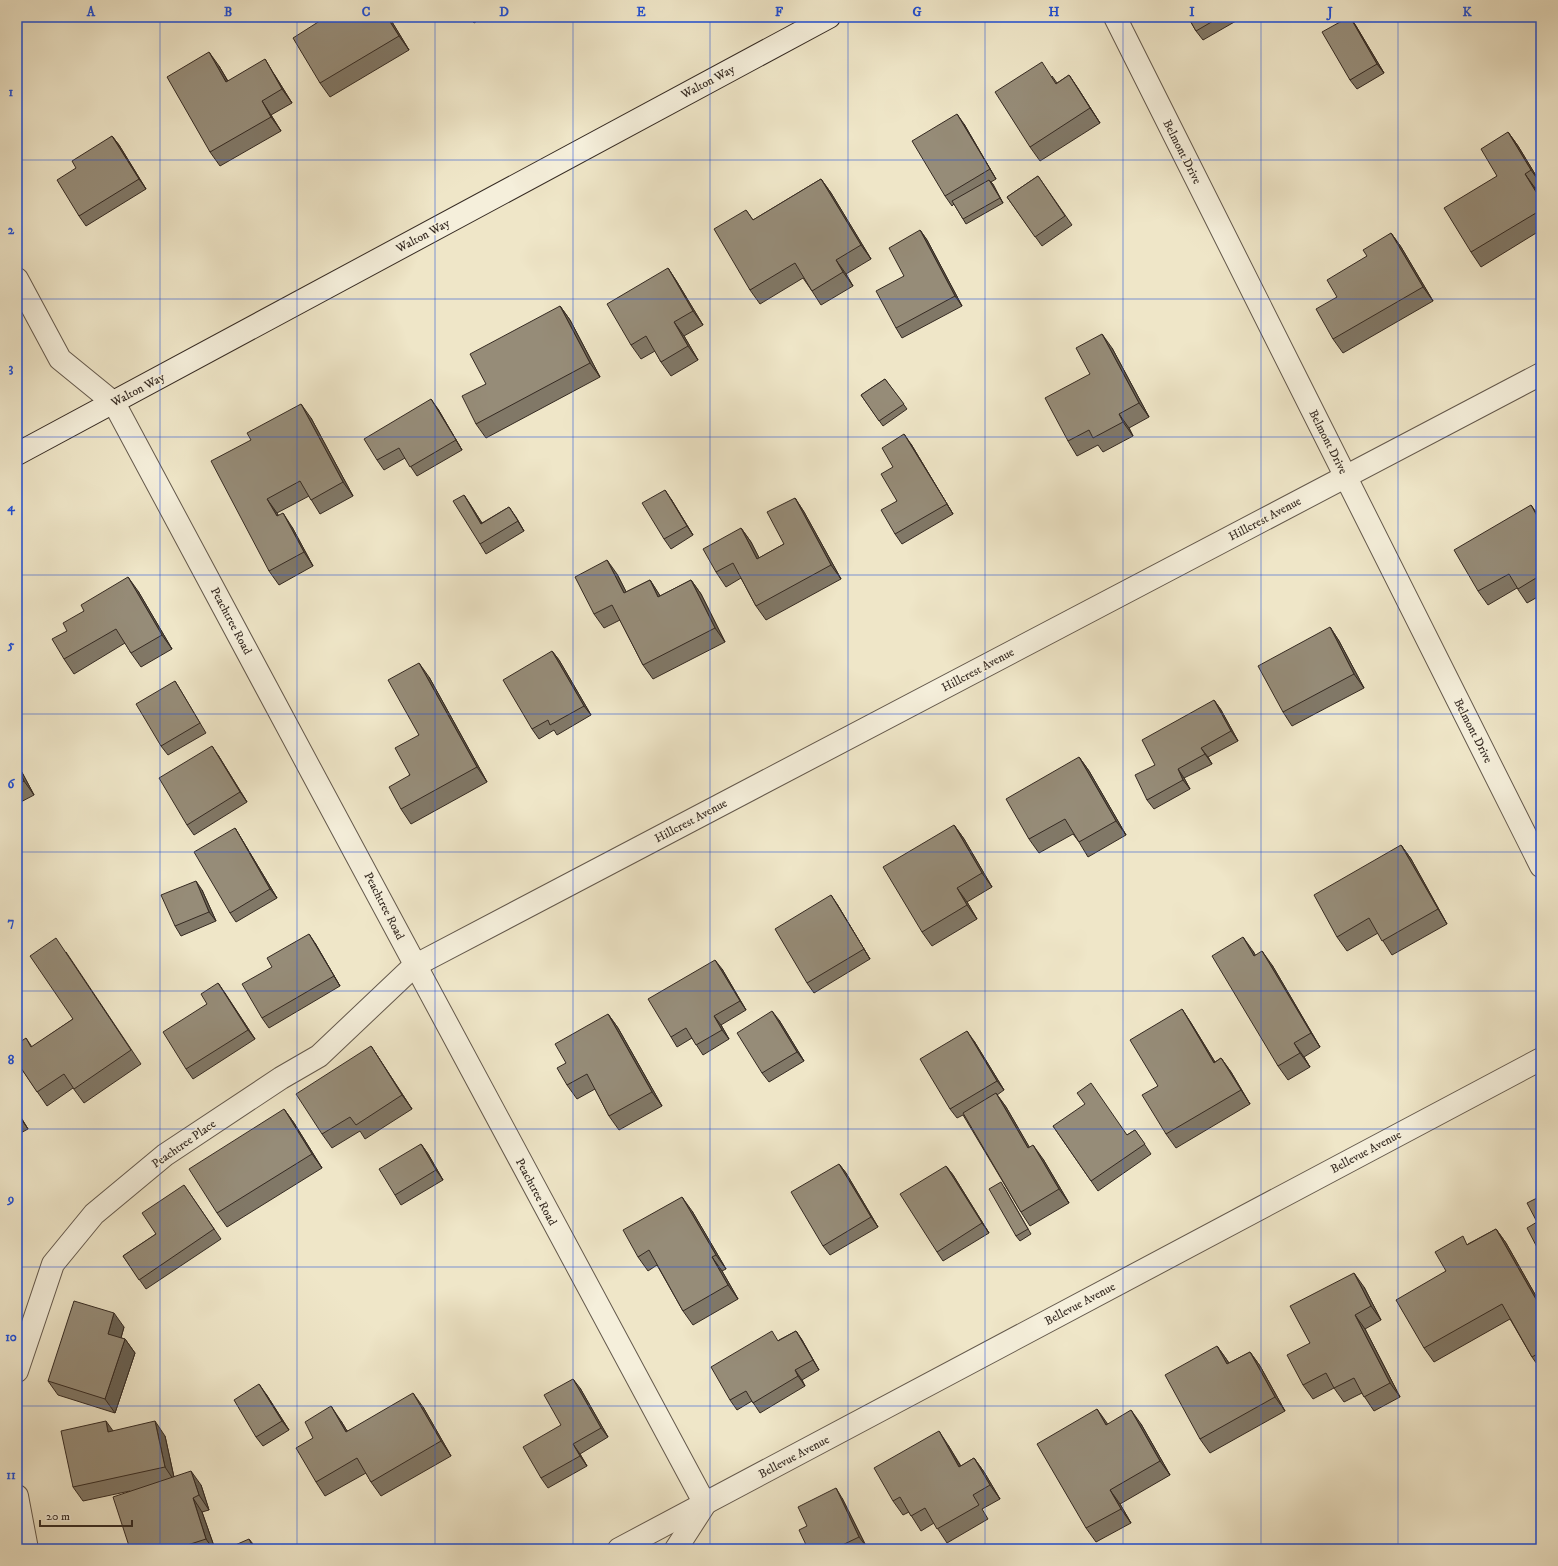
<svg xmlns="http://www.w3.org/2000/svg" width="1558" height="1566" font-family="'IM FELL DW Pica',serif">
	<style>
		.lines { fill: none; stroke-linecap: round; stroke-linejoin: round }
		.street-casing { stroke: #64594c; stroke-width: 24 }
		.secondary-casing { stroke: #352a22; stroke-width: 24 }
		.street { stroke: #f5efdb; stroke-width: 22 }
		.secondary { stroke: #f5efdb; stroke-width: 22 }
		.wall { fill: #817867; stroke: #352a22 }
		.shaded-wall { fill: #696254; stroke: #352a22 }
		.building { fill: #968c78; stroke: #352a22 }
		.grid { fill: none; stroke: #1d4ed8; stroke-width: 1; stroke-opacity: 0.55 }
		.labels { text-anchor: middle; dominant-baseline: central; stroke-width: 3; stroke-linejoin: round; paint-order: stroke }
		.street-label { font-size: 12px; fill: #352a22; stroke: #f5efdb }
		.neatline { fill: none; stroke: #1d4ed8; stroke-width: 1.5 }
		.grid-label { font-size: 13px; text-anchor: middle; font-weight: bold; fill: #1d4ed8 }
	</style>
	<rect width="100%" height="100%" fill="#efe6c8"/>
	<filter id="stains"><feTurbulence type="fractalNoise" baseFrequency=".005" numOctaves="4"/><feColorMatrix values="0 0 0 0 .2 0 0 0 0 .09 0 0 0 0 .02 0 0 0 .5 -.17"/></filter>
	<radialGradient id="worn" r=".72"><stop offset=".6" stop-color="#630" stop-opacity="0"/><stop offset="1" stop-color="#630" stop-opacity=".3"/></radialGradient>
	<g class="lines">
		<g class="street-casing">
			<g id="street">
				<polyline points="1115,17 1541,866"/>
				<path d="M17 279 60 359 114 403C311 770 507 1138 705 1504L676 1549"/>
				<polyline points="17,1371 53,1264 94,1214 165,1155 281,1078 319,1056 414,966 1541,374"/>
				<polyline points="17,1496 27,1549"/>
				<polyline points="619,1549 1541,1059"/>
			</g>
		</g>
		<g class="secondary-casing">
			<polyline id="secondary" points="17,454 829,17"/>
		</g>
		<use href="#street" class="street"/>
		<use href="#secondary" class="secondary"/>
	</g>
	<g class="wall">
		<polygon points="326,17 389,17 409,50 330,97 320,83"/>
		<polygon points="470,17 484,17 474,23"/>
		<polygon points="1188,17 1243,17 1203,40 1196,31"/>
		<polygon points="1350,17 1356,26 1384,73 1357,89 1350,80"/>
		<polygon points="219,66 228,81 274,74 292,103 271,115 281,131 220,166 210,152"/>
		<polygon points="1069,75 1079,90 1100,123 1040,161 1030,147 1052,76 1057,83"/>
		<polygon points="964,124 996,179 991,182 1003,203 966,224 954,204 952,206 945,196"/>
		<polygon points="1508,132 1518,146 1541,184 1535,188 1541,198 1541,230 1481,267 1471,252 1497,176"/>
		<polygon points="112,136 119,145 146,189 86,226 79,216 76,168"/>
		<polygon points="1038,176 1072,225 1042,246 1007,197"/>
		<polygon points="821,179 831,193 871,259 846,274 853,286 821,305 812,291 803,278 760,304 750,290 746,210 753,220"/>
		<polygon points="920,230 927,240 962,306 902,338 896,328 904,276"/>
		<polygon points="1391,233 1401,247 1433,301 1343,353 1333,339 1337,297 1367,256"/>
		<polygon points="668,268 677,282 703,325 684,336 698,360 671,376 661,362 655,351 641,359 631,345"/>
		<polygon points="560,306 570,320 600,377 486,438 476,424 486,384"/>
		<polygon points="1112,348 1149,417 1129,428 1133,436 1103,452 1098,445 1077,456 1068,441 1090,374"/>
		<polygon points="885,379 907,409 883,426 861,395"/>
		<polygon points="438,409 462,450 417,476 405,458 384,470 377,460"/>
		<polygon points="311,418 353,496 320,514 309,496 277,513 278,515 292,527 313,566 279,585 269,571 251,440"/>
		<polygon points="911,444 953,514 902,544 895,534 897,501 893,467"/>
		<polygon points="464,495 482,523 509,507 524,531 486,554 480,544"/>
		<polygon points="795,498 804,512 841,579 766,620 756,606 741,578 726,587 716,572 741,528 751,542 759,558 784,544"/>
		<polygon points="671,499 693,535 671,549 664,539"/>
		<polygon points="1541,520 1541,595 1527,603 1517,588 1488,605 1478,591"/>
		<polygon points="617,574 626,592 650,580 660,596 691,580 701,594 725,642 653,679 643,665 620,620 604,628 594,614"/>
		<polygon points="138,591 172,649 141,667 131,653 125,643 74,674 64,659 67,631 84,611"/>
		<polygon points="1330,627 1339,641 1364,688 1292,726 1283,712"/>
		<polygon points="552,651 559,660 591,715 557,735 554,730 539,739 532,729"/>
		<polygon points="429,677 487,782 411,824 401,809 419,735"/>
		<polygon points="175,681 181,691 206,733 168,755 161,746"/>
		<polygon points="1214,700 1221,710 1238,741 1208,757 1212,764 1184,778 1190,789 1154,809 1147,800 1155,765"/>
		<polygon points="218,755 247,802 194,835 187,825"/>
		<polygon points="1079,757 1089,771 1126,835 1088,857 1079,842 1073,834 1039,853 1029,839"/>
		<polygon points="17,763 34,795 17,804"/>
		<polygon points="954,825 964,839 992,887 967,902 977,919 932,946 922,932"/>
		<polygon points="235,828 277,898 236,922 230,913"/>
		<polygon points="1401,845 1411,859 1447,924 1392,955 1378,933 1347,951 1337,937"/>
		<polygon points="202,890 216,921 181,936 175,926"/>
		<polygon points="837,904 870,959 814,993 807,983"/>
		<polygon points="315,943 340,986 269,1028 262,1018"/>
		<polygon points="1253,951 1255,955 1272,965 1320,1047 1304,1057 1310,1067 1288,1080 1278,1066"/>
		<polygon points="66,952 141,1064 84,1103 73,1088 47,1106 17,1062 26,1038 32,1047 73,1019"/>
		<polygon points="722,969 746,1010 721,1025 729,1039 703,1055 692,1038 677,1047 671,1037"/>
		<polygon points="218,983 255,1039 193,1079 186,1069 207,1004"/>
		<polygon points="1182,1009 1191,1023 1215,1062 1221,1058 1231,1072 1250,1104 1176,1148 1166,1134 1158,1086"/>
		<polygon points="608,1014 618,1028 662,1106 619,1130 609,1116 595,1089 577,1099 567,1085 566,1063"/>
		<polygon points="779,1020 804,1061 769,1082 762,1073"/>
		<polygon points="974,1041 1004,1090 997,1095 1006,1107 1029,1147 1043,1159 1069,1203 1030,1226 1021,1212 963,1115 957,1118 950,1109"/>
		<polygon points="371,1046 412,1109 365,1139 360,1131 332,1148 322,1134"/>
		<polygon points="284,1109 294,1123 322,1168 227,1227 217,1213"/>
		<polygon points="17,1111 28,1129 17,1135"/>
		<polygon points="1053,1126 1127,1135 1135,1130 1151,1154 1098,1191"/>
		<polygon points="421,1144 428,1154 443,1180 401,1205 395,1195"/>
		<polygon points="839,1164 846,1173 878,1227 830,1255 823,1246"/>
		<polygon points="946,1166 953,1175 989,1233 943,1261 937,1252"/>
		<polygon points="184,1185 221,1239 146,1289 123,1256 156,1234"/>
		<polygon points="1004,1187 1031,1234 1020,1241 1016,1236"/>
		<polygon points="692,1211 726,1269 722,1271 738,1299 693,1325 683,1311 657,1265 648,1271 638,1257"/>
		<polygon points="1496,1229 1506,1243 1541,1305 1541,1370 1532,1357 1510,1319 1434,1362 1424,1348 1446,1271 1468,1244"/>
		<polygon points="1364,1287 1381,1320 1365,1329 1400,1397 1374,1411 1362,1393 1344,1402 1334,1388 1313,1399 1303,1385 1310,1343"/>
		<polygon points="124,1327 121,1338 125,1339 135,1353 115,1413 58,1395 48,1381"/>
		<polygon points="796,1331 802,1340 819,1370 802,1380 805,1386 760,1413 752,1401 737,1410 730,1400 779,1340"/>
		<polygon points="1217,1346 1229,1363 1250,1352 1260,1366 1285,1411 1210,1453 1200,1439"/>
		<polygon points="580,1388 608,1437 580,1454 587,1466 548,1488 541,1478 561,1425"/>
		<polygon points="266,1394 289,1430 263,1446 256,1437"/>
		<polygon points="423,1407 451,1456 381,1496 371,1482 366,1473 325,1496 316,1482 341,1421 347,1431"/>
		<polygon points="1108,1424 1141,1424 1170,1475 1120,1504 1131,1523 1096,1542 1086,1528"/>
		<polygon points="112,1431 165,1436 174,1477 201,1485 209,1510 202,1512 215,1549 130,1549 130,1491 83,1501 73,1487"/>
		<polygon points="948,1445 961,1466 974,1458 984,1472 1000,1499 982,1509 988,1519 947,1543 934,1523 921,1531 909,1512 903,1515 893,1501"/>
		<polygon points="842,1498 866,1546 860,1549 808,1549 807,1526"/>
	</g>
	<g class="shaded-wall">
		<polygon points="387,17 389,17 409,50 399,36"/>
		<polygon points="1350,17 1356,26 1384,73 1377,64"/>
		<polygon points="209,52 219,66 236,96 226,82"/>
		<polygon points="265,59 274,74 292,103 282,89"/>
		<polygon points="1069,75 1079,90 1100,123 1090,108"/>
		<polygon points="262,101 271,115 281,131 271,117"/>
		<polygon points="957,114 964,124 996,179"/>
		<polygon points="1508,132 1518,146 1541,184 1531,170"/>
		<polygon points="112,136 119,145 146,189 139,179"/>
		<polygon points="1525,174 1535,188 1541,198 1541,200"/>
		<polygon points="821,179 831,193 871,259 861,245"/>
		<polygon points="989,180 993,184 1003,203 1000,198"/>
		<polygon points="920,230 927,240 962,306 955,296"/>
		<polygon points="1391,233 1401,247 1433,301 1423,287"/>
		<polygon points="836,260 846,274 853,286 843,272"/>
		<polygon points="668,268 677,282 703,325 693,311"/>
		<polygon points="560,306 570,320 600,377 590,363"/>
		<polygon points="674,322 684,336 698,360 688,346"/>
		<polygon points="1102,334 1112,348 1149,417 1139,403"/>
		<polygon points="431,399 438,409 462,450 456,440"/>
		<polygon points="301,404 311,418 353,496 343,482"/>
		<polygon points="1119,414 1129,428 1133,436 1123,422"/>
		<polygon points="904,434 911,444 953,514 947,504"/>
		<polygon points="665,490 671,499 693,535 687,526"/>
		<polygon points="464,495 470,504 488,533 481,524"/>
		<polygon points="795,498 804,512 841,579 831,565"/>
		<polygon points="267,499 277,513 286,530 277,516"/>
		<polygon points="1531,505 1541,519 1541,523"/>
		<polygon points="509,507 516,517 524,531 518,521"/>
		<polygon points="283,513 292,527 313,566 304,552"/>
		<polygon points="741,528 751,542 767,573 757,559"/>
		<polygon points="607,560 617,574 634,607 624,593"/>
		<polygon points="128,577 138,591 172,649 162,635"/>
		<polygon points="650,580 659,594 668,611 658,597"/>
		<polygon points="691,580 701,594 725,642 715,628"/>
		<polygon points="1330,627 1339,641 1364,688 1354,674"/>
		<polygon points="552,651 559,660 591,715 584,706"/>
		<polygon points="419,663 429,677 487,782 477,767"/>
		<polygon points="1214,700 1221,710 1238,741 1231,731"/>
		<polygon points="212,746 218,755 247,802 240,792"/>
		<polygon points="1201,748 1208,757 1212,764 1205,754"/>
		<polygon points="1079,757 1089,771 1126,835 1116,821"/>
		<polygon points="17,763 34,795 24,781 17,767"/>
		<polygon points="1178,769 1184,778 1190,789 1183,780"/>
		<polygon points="954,825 964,839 992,887 982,873"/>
		<polygon points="235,828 277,898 270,889"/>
		<polygon points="1401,845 1411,859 1447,924 1438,909"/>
		<polygon points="196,881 202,890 216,921 209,912"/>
		<polygon points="957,888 967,902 977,919 967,905"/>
		<polygon points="831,895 837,904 870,959 864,949"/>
		<polygon points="309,934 315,943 340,986 334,976"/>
		<polygon points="1243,937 1253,951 1264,970 1254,956"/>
		<polygon points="1262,951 1272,965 1320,1047 1311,1033"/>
		<polygon points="715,960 722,969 746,1010 740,1001"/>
		<polygon points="218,983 225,993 255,1039 248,1030"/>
		<polygon points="1182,1009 1191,1023 1224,1077 1214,1063"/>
		<polygon points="772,1011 779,1020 804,1061 797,1052"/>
		<polygon points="608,1014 618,1028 662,1106 652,1092"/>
		<polygon points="714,1016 721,1025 729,1039 722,1030"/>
		<polygon points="967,1031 974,1041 1004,1090 997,1081"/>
		<polygon points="1294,1043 1304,1057 1310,1067 1300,1053"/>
		<polygon points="371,1046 380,1060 412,1109 402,1095"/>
		<polygon points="1221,1058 1231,1072 1250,1104 1241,1090"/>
		<polygon points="996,1093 1006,1107 1038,1162 1028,1148"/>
		<polygon points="284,1109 294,1123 322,1168 312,1154"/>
		<polygon points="17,1111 28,1129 17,1113"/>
		<polygon points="421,1144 428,1154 443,1180 436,1170"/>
		<polygon points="1033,1145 1043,1159 1069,1203 1059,1189"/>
		<polygon points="839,1164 846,1173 878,1227 871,1217"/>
		<polygon points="946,1166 953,1175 989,1233 982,1223"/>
		<polygon points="682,1197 692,1211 726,1269 716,1255"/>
		<polygon points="1496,1229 1506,1243 1541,1305 1541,1308"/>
		<polygon points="712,1257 722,1271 738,1299 728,1285"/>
		<polygon points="1354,1273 1364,1287 1381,1320 1371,1306"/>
		<polygon points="114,1313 124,1327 118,1348 108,1334"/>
		<polygon points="1355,1315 1365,1329 1400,1397 1390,1383"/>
		<polygon points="796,1331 802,1340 819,1370 813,1360"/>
		<polygon points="125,1339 135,1353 115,1413 105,1399"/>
		<polygon points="1217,1346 1227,1360 1237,1378 1227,1364"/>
		<polygon points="1250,1352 1260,1366 1285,1411 1275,1397"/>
		<polygon points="795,1370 802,1380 805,1386 798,1376"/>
		<polygon points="573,1379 580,1388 608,1437 601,1428"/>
		<polygon points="259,1384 266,1394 289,1430 282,1421"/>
		<polygon points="413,1393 423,1407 451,1456 441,1441"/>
		<polygon points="331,1406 341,1421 356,1446 346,1432"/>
		<polygon points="1097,1409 1107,1423 1116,1439 1106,1425"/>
		<polygon points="1131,1410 1141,1424 1170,1475 1160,1461"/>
		<polygon points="106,1421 116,1435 108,1432"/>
		<polygon points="155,1421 165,1436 175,1482 165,1467"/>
		<polygon points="939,1431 948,1445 969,1481 959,1467"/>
		<polygon points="573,1444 580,1454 587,1466 580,1456"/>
		<polygon points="974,1458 984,1472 1000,1499 990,1485"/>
		<polygon points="191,1471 201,1485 209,1510 199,1495"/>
		<polygon points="836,1488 842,1498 866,1546 859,1537"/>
		<polygon points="1110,1490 1120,1504 1131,1523 1121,1509"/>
		<polygon points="193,1498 202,1512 215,1549 213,1549 206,1539"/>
		<polygon points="249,1539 257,1549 254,1549"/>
	</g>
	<g class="building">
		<polygon points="326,17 387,17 399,36 320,83 293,38"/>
		<polygon points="1188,17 1220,17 1196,31"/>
		<polygon points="1349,17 1350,17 1377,64 1350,80 1322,32"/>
		<polygon points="209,52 226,82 265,59 282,89 262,101 271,117 210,152 167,77"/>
		<polygon points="1042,62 1056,84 1069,75 1090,108 1030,147 995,92"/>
		<polygon points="957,114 990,169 945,196 912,141"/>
		<polygon points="1508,132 1531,170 1525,174 1541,200 1541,210 1471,252 1444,208 1497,176 1481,149"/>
		<polygon points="112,136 139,179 79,216 57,180 76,168 72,161"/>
		<polygon points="1038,176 1065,216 1035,237 1007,197"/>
		<polygon points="821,179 861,245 836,260 843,272 812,291 795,263 750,290 714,229 746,210 753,220"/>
		<polygon points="989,180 1000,198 963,219 952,201"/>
		<polygon points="920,230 955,296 896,328 876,291 904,276 889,248"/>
		<polygon points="1391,233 1423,287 1333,339 1316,309 1337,297 1327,280 1367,256 1363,250"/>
		<polygon points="668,268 693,311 674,322 688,346 661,362 646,336 631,345 607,304"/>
		<polygon points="560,306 590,363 476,424 462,396 486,384 470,354"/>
		<polygon points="1102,334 1139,403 1119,414 1123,422 1093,438 1089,430 1068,441 1045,398 1090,374 1076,348"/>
		<polygon points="885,379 904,404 879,421 861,395"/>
		<polygon points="431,399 456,440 410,467 399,448 377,460 364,439"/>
		<polygon points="301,404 343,482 311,500 300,481 267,499 277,516 283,513 304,552 269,571 211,461 251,440 247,433"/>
		<polygon points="904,434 947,504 895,534 881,510 897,501 881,474 893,467 882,448"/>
		<polygon points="665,490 687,526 664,539 642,503"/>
		<polygon points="464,495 481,524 509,507 518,521 480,544 453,501"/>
		<polygon points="795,498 831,565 756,606 733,563 716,572 703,549 741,528 757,559 784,544 767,512"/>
		<polygon points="1531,505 1541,523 1541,575 1518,589 1509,574 1478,591 1454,550"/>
		<polygon points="607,560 624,593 650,580 658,597 691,580 715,628 643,665 612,605 594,614 575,577"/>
		<polygon points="128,577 162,635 131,653 116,629 64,659 52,639 67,631 63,623 84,611 81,605"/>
		<polygon points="1330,627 1354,674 1283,712 1258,666"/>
		<polygon points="552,651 584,706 550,725 548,720 532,729 503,680"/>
		<polygon points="419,663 477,767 401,809 389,787 410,775 395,748 419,735 388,680"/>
		<polygon points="175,681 200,723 161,746 136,704"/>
		<polygon points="1214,700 1231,731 1201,748 1205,754 1178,769 1183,780 1147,800 1135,775 1155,765 1142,740"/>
		<polygon points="212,746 240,792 187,825 159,778"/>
		<polygon points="1079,757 1116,821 1079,842 1065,819 1029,839 1006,799"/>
		<polygon points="17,767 24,781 17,785"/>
		<polygon points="954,825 982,873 957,888 967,905 922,932 883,867"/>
		<polygon points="235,828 270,889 230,913 194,852"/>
		<polygon points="1401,845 1438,909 1382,941 1369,918 1337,937 1314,895"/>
		<polygon points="196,881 209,912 175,926 161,895"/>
		<polygon points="831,895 864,949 807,983 775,929"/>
		<polygon points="309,934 334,976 262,1018 242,984 272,967 267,958"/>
		<polygon points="1243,937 1254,956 1262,951 1311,1033 1294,1043 1300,1053 1278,1066 1212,956"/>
		<polygon points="56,938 131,1050 74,1089 64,1074 37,1092 17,1062 17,1044 26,1038 31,1047 73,1019 30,956"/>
		<polygon points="715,960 740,1001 714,1016 722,1030 696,1045 686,1028 671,1037 648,999"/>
		<polygon points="218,983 248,1030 186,1069 163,1032 207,1004 201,994"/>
		<polygon points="1182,1009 1214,1063 1221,1058 1241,1090 1166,1134 1142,1095 1158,1086 1130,1040"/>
		<polygon points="772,1011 797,1052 762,1073 737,1033"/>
		<polygon points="608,1014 652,1092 609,1116 587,1074 567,1085 557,1068 566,1063 555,1044"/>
		<polygon points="967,1031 997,1081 950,1109 920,1059"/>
		<polygon points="371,1046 402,1095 356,1125 350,1117 322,1134 296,1094"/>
		<polygon points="1091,1083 1127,1135 1135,1130 1145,1144 1091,1181 1053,1126 1085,1104 1077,1093"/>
		<polygon points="996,1093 1028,1148 1033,1145 1059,1189 1021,1212 963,1113"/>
		<polygon points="284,1109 312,1154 217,1213 189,1169"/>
		<polygon points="421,1144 436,1170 395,1195 379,1169"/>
		<polygon points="839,1164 871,1217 823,1246 791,1192"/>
		<polygon points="946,1166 982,1223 937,1252 900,1194"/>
		<polygon points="1001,1182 1028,1229 1016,1236 989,1189"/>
		<polygon points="184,1185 214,1229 139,1280 123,1256 156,1234 142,1213"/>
		<polygon points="1541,1196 1541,1255 1527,1228 1537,1222 1527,1203"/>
		<polygon points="682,1197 716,1255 712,1257 728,1285 683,1311 649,1250 638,1257 623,1230"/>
		<polygon points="1496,1229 1541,1308 1541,1352 1532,1357 1502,1304 1424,1348 1396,1300 1446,1271 1435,1252 1463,1236 1467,1245"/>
		<polygon points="1354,1273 1371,1306 1355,1315 1390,1383 1364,1397 1354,1378 1334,1388 1326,1373 1303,1385 1287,1355 1310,1343 1290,1306"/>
		<polygon points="74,1301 114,1313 108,1334 125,1339 105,1399 48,1381"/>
		<polygon points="772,1331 778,1341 796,1331 813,1360 795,1370 798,1376 753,1403 746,1391 730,1400 711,1367"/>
		<polygon points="1217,1346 1227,1364 1250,1352 1275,1397 1200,1439 1165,1375"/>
		<polygon points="573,1379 601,1428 573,1444 580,1456 541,1478 523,1447 561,1425 544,1395"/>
		<polygon points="259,1384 282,1421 256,1437 234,1400"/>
		<polygon points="413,1393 441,1441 371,1482 357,1458 316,1482 296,1448 313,1438 305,1422 331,1406 346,1432"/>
		<polygon points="1097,1409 1106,1425 1131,1410 1160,1461 1110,1490 1121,1509 1086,1528 1037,1444"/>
		<polygon points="106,1421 108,1432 155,1421 165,1467 73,1487 61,1431"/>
		<polygon points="939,1431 959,1467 974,1458 990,1485 973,1495 979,1505 937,1529 925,1508 911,1516 900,1497 893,1501 874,1468"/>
		<polygon points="191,1471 199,1495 193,1498 206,1539 175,1549 130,1549 113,1497"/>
		<polygon points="836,1488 859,1537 834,1549 808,1549 799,1530 807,1526 798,1507"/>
		<polygon points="249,1539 254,1549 226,1549"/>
	</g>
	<path class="grid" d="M160 17V1549M297 17V1549M435 17V1549M573 17V1549M710 17V1549M848 17V1549M985 17V1549M1123 17V1549M1261 17V1549M1398 17V1549M17 160H1541M17 299H1541M17 437H1541M17 575H1541M17 714H1541M17 852H1541M17 991H1541M17 1129H1541M17 1267H1541M17 1406H1541"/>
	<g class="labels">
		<g class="street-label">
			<text transform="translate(708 82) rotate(-28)">Walton Way</text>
			<text transform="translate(1182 152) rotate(63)">Belmont Drive</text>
			<text transform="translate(423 236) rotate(-28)">Walton Way</text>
			<text transform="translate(138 390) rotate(-28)">Walton Way</text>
			<text transform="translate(1328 442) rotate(63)">Belmont Drive</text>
			<text transform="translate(1265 519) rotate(-28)">Hillcrest Avenue</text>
			<text transform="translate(231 621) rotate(62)">Peachtree Road</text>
			<text transform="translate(978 670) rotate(-28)">Hillcrest Avenue</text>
			<text transform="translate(1473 731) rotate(63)">Belmont Drive</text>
			<text transform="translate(691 821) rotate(-28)">Hillcrest Avenue</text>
			<text transform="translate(384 906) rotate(63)">Peachtree Road</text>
			<text transform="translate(184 1144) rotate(-35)">Peachtree Place</text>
			<text transform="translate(1366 1152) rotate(-28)">Bellevue Avenue</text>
			<text transform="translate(536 1192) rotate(62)">Peachtree Road</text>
			<text transform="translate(1080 1304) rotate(-28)">Bellevue Avenue</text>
			<text transform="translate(794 1457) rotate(-28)">Bellevue Avenue</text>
		</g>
	</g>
	<rect width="1558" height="1566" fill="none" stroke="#efe6c8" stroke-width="44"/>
	<path d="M40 1520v6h92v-6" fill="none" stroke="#352a22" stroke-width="2"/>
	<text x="46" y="1520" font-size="12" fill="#352a22" stroke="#f5efdb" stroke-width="3" paint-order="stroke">20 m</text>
	<rect x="22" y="22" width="1514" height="1522" class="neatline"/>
	<g class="grid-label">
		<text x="91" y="16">A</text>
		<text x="228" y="16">B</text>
		<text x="366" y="16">C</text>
		<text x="504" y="16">D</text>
		<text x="641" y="16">E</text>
		<text x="779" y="16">F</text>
		<text x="917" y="16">G</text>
		<text x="1054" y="16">H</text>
		<text x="1192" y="16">I</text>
		<text x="1330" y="16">J</text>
		<text x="1467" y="16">K</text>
		<text x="11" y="96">1</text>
		<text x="11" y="234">2</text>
		<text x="11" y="372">3</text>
		<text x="11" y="511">4</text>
		<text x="11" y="649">5</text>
		<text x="11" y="788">6</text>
		<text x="11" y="926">7</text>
		<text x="11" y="1064">8</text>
		<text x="11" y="1203">9</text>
		<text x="11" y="1341">10</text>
		<text x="11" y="1479">11</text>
	</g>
	<rect width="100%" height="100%" filter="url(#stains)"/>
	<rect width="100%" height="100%" fill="url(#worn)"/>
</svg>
